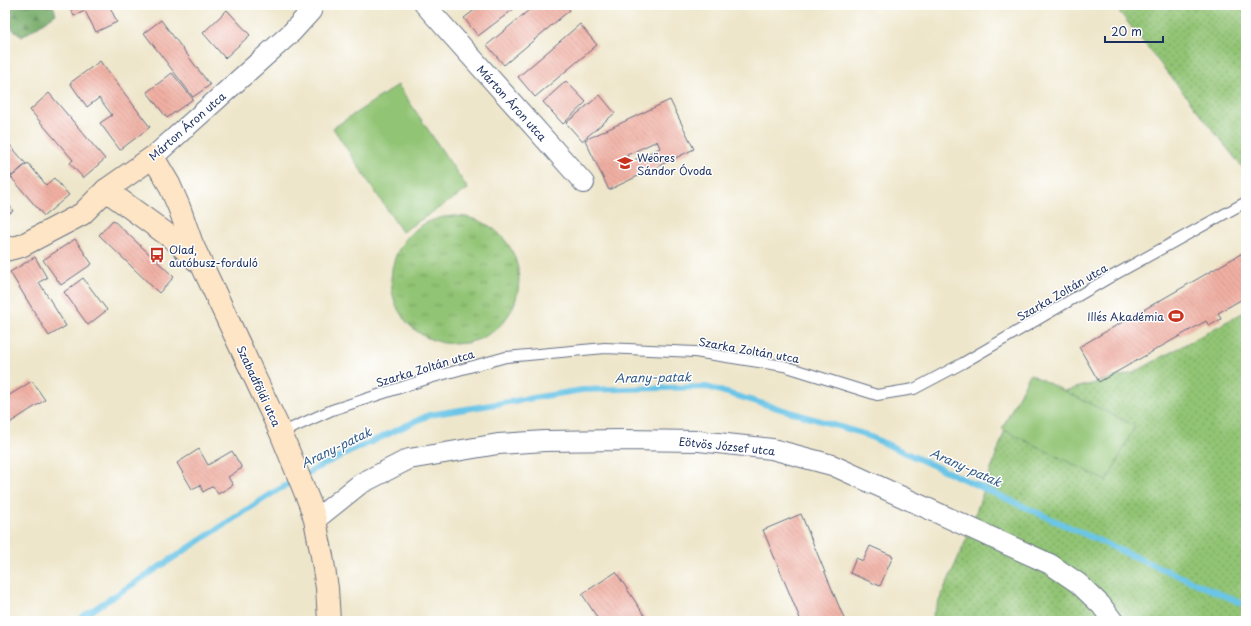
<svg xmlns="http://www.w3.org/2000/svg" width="1251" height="626" font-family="'Playpen Sans',sans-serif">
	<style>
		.grass { fill: url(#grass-dots); stroke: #567a69 }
		.forest { fill: url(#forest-firs); stroke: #486c62 }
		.park { fill: url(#park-tufts); stroke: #567a69 }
		.pitch { fill: #92c474; stroke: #567a69 }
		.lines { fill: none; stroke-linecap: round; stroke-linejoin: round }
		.stream { stroke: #6ac5e7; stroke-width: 6 }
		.building { fill: url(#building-back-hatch); fill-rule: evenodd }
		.lane-casing { stroke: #656f84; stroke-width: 12 }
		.street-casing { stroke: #656f84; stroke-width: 22 }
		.secondary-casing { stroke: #656f84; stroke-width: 24 }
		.lane { stroke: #fff; stroke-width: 10 }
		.street { stroke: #fff; stroke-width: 20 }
		.secondary { stroke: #fee5c5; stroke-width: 22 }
		.labels { text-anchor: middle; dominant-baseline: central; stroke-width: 3; stroke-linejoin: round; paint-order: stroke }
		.street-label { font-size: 11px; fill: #1b2f5e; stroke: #fff }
		.poi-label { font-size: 11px; fill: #1b2f5e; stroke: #fff; text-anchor: start }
		.water-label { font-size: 12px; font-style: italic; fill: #335c87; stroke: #fff }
	</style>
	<defs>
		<pattern id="grass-dots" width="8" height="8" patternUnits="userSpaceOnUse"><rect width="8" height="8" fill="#92c474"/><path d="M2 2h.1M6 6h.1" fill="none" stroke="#76a062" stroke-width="1.8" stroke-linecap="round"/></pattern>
		<pattern id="forest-firs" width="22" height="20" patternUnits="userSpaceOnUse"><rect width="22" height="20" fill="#75aa66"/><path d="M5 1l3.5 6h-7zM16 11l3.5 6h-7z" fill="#5f8b57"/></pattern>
		<pattern id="park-tufts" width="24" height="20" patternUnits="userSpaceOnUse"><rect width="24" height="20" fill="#92c474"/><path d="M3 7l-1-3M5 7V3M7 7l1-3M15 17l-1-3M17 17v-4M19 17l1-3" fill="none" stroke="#76a062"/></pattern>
		<pattern id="building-back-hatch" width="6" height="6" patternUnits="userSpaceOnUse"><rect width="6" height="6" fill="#f0afa2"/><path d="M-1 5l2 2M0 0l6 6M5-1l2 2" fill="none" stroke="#cd978e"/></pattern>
	</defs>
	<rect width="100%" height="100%" fill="#fff"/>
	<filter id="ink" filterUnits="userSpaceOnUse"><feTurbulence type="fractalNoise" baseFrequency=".025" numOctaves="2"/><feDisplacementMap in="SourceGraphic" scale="8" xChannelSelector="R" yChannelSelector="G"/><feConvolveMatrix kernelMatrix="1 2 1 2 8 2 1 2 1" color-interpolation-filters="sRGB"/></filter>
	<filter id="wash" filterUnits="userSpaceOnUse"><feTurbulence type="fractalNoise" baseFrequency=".012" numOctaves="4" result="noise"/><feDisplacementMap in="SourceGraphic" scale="16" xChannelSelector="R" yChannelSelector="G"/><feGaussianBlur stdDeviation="0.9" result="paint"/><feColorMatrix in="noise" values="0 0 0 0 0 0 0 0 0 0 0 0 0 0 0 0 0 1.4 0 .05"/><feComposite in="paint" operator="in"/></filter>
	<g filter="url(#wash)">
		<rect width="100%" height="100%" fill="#eee6ca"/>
		<g class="grass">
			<polygon points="1114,5 1246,5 1246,165 1242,167"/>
			<polygon points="1246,311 1246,621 930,621 967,538 1014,404 1133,373"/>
		</g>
		<polygon class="forest" points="5,5 53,5 56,14 22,37 5,23"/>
		<circle class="park" cx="455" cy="280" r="64"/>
		<g class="pitch">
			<polygon points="398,85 468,189 402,232 333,128"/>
			<polygon points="1030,374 1135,426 1107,481 1002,429"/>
		</g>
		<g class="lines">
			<polyline class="stream" points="76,621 276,491 326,463 429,415 582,390 707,387 864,434 1124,552 1246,605"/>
		</g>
		<g id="blocks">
			<g class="building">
				<polygon points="69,5 109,5 117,22 96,32 85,11 74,16"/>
				<polygon points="481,5 519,5 478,36 464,18"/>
				<polygon points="535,5 566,5 570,10 504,65 487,45"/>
				<polygon points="227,10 250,35 225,58 203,33"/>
				<polygon points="161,20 210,85 193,97 144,33"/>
				<polygon points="580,24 597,45 535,97 518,77"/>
				<polygon points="100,61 150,127 120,150 100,123 112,115 99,98 87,107 70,83"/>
				<polygon points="172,73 193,99 167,118 147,92"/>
				<polygon points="566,81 586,102 563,124 543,102"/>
				<polygon points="49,93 105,159 83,178 70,163 73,160 30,110"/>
				<polygon points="600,95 615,113 582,141 566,123"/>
				<path d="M670 100 694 149 609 190 585 140ZM657 141 660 148 630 162 627 155Z"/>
				<polygon points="5,139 26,164 12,176 5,167"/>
				<polygon points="28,163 46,185 54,178 69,195 44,216 11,177"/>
				<polygon points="5,198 13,211 5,216"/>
				<polygon points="113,220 174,277 159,293 99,235"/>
				<polygon points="75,239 92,264 61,285 43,260"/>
				<polygon points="1246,251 1246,297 1218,313 1221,319 1209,326 1206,321 1099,382 1079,347"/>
				<polygon points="35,257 47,278 39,282 66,326 49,336 10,272"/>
				<polygon points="83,278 107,310 88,325 64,292"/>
				<polygon points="32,381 45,400 5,426 5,398"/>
				<polygon points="199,449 208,465 232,451 242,468 228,477 233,485 218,494 213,486 203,492 200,485 192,489 177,463"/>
				<polygon points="801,514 845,621 801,621 763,530"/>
				<polygon points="870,546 893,556 880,586 850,573 856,558 863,561"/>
				<polygon points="616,572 648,621 591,621 597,617 582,594"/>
			</g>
		</g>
	</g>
	<g filter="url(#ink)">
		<use href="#blocks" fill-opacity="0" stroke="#656f84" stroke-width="1"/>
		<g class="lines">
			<g class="lane-casing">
				<polyline id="lane" points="281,433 332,410 430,378 506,357 605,348 695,352 784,366 877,395 914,389 963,363 1107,279 1246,202"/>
			</g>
			<g class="street-casing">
				<g id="street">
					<polyline points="425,5 584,183"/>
					<polyline points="153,157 292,32 311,11 313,5"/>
					<polyline points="315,520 360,484 409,459 498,444 545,441 622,440 699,441 772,449 832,465 1050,564 1078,583 1101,605 1113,621"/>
				</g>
			</g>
			<g class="secondary-casing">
				<g id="secondary">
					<polyline points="106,190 176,241 196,260"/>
					<polyline points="5,250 21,246 82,214 106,190 153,157 169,184 179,207 192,244 281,433 310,504 315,520 322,556 327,588 329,621"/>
				</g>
			</g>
			<use href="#lane" class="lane"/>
			<use href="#street" class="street"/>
			<use href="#secondary" class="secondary"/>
		</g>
	</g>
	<defs>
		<g id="school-bare" transform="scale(1.2)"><path d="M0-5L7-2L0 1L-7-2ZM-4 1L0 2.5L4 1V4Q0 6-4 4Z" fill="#c8321e" stroke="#fff" stroke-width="2.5" paint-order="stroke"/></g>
		<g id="bus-bare" transform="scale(1.2)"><path d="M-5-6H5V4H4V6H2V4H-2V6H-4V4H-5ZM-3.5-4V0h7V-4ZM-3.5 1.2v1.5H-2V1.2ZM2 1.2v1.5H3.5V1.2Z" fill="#c8321e" stroke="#fff" stroke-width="2.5" paint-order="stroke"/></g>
		<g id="stadium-bare" transform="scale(1.2)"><path d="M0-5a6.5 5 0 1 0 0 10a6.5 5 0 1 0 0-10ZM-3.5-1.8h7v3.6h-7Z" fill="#c8321e" stroke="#fff" stroke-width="2.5" paint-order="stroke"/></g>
	</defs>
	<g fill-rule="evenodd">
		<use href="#school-bare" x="625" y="163"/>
		<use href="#bus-bare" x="157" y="255"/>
		<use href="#stadium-bare" x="1176" y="316"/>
	</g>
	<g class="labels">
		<g class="street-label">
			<text transform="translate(512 103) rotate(48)">Márton Áron utca</text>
			<text transform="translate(187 126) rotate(-41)">Márton Áron utca</text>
			<text transform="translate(1062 292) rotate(-30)">Szarka Zoltán utca</text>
			<text transform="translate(749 350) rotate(10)">Szarka Zoltán utca</text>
			<text transform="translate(425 368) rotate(-17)">Szarka Zoltán utca</text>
			<text transform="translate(259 386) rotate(65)">Szabadföldi utca</text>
			<text transform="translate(727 446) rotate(6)">Eötvös József utca</text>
		</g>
		<g class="poi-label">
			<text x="637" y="157">Weöres<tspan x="637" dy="13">Sándor Óvoda</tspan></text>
			<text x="169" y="249">Olad,<tspan x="169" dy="13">autóbusz-forduló</tspan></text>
			<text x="1164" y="316" text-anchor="end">Illés Akadémia</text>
		</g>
		<g class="water-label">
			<text transform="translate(653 377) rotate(-1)">Arany-patak</text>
			<text transform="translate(336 447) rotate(-26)">Arany-patak</text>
			<text transform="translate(966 467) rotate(24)">Arany-patak</text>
		</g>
	</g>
	<rect width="1251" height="626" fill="none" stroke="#fff" stroke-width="20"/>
	<path d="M1105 36v6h58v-6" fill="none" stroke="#1b2f5e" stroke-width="2"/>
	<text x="1111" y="36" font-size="12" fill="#1b2f5e" stroke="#ffffff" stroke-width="3" paint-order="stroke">20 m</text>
</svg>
